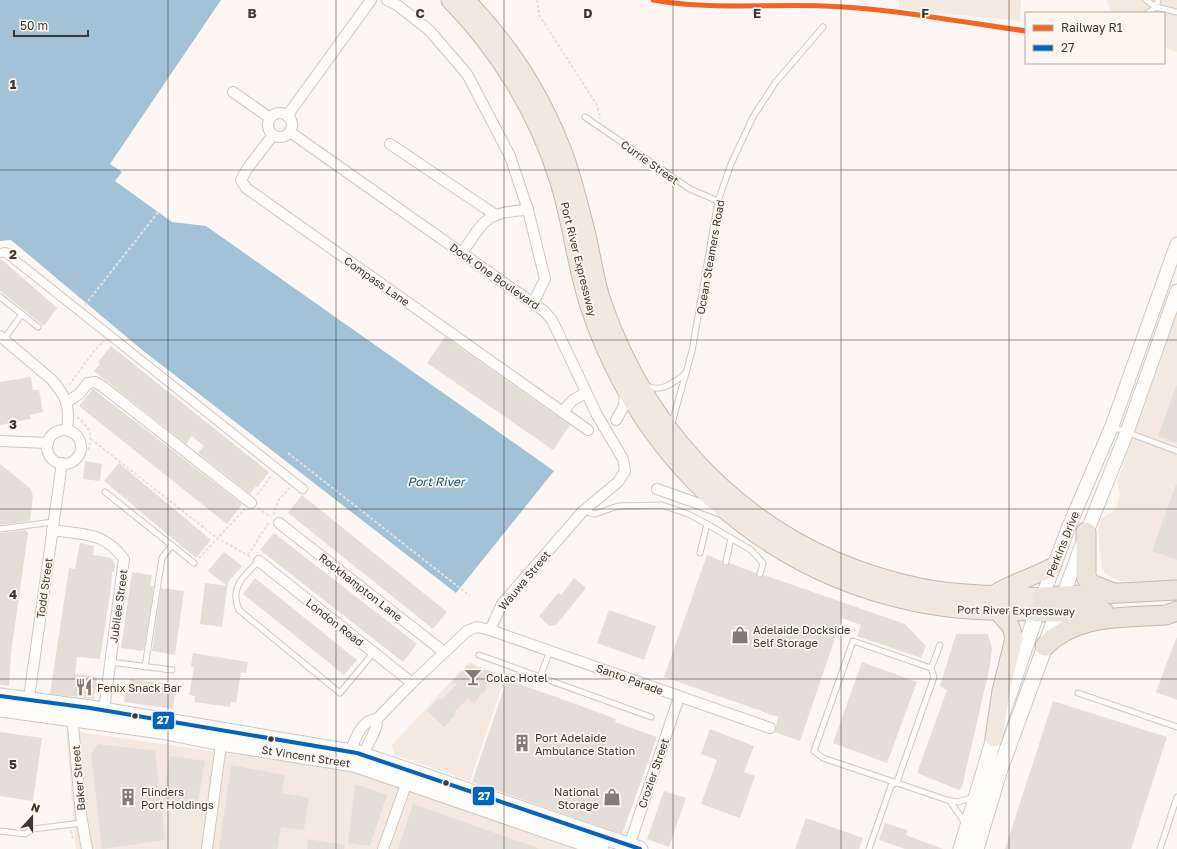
<svg xmlns="http://www.w3.org/2000/svg" width="1177" height="849" font-family="'Golos Text',sans-serif">
	<style>
		.built { fill: #f4e9e1 }
		.water { fill: #a4c2d5 }
		.building { fill: #e4ded9 }
		.lines { fill: none; stroke-linecap: round; stroke-linejoin: round }
		.service-casing { stroke: #cec8c4; stroke-width: 7 }
		.pedestrian-casing { stroke: #cec8c4; stroke-width: 10 }
		.minor-casing { stroke: #cec8c4; stroke-width: 12 }
		.tertiary-casing { stroke: #cec8c4; stroke-width: 15 }
		.secondary-casing { stroke: #cec8c4; stroke-width: 17 }
		.trunk-casing { stroke: #c4b9af; stroke-width: 19 }
		.motorway-casing { stroke: #c4b9af; stroke-width: 21 }
		.path { stroke: #e2e1e0; stroke-width: 2; stroke-dasharray: 3 2; stroke-linecap: butt }
		.service { stroke: #fffefd; stroke-width: 5 }
		.pedestrian { stroke: #fffefd; stroke-width: 8 }
		.minor { stroke: #fffefd; stroke-width: 10 }
		.tertiary { stroke: #fffefd; stroke-width: 13 }
		.secondary { stroke: #fffefd; stroke-width: 15 }
		.trunk { stroke: #f0e8e1; stroke-width: 17 }
		.motorway { stroke: #ebe3da; stroke-width: 19 }
		.bus-1-casing { stroke: #fff6f0; stroke-width: 7 }
		.bus-1 { stroke: #0065bd; stroke-width: 4 }
		.rail-1-casing { stroke: #fff6f0; stroke-width: 8 }
		.rail-1 { stroke: #f26522; stroke-width: 5 }
		.grid { fill: none; stroke: #403832; stroke-width: 1; stroke-opacity: 0.55 }
		.bus-dot { fill: #403832; stroke: #fff6f0; stroke-width: 1.5 }
		.labels { text-anchor: middle; dominant-baseline: central; stroke-width: 3.5; stroke-linejoin: round; paint-order: stroke }
		.street-label { font-size: 11px; fill: #403832; stroke: #fff6f0 }
		.poi-label { font-size: 11px; fill: #403832; stroke: #fff6f0; text-anchor: start }
		.water-label { font-size: 12px; font-style: italic; fill: #05597f; stroke: #fff6f0 }
		.grid-label { font-size: 13px; text-anchor: middle; font-weight: bold; fill: #403832; stroke: #fff6f0; stroke-width: 3.5; stroke-linejoin: round; paint-order: stroke }
		.line-badge { stroke: #fff6f0; stroke-width: 1.5 }
		.badge-label { font-size: 11px; text-anchor: middle; font-weight: bold; fill: #fff }
	</style>
	<rect width="100%" height="100%" fill="#fcf7f4"/>
	<g class="built">
		<polygon points="899,0 1021,0 1020,21 899,9"/>
		<polygon points="1106,0 1177,0 1177,52 1164,47 1164,13 1112,13"/>
		<polygon points="1177,314 1177,581 1118,581 1109,576 1102,570 1098,530 1101,519 1115,510 1120,495 1117,481"/>
		<polygon points="469,662 505,677 470,781 395,755 392,745"/>
		<polygon points="66,730 355,772 577,849 76,849"/>
	</g>
	<polygon class="water" points="0,0 221,0 110,164 122,172 115,181 172,222 206,226 554,471 456,593 141,349 11,240 0,241"/>
	<g class="building">
		<polygon points="0,258 57,308 44,326 0,291"/>
		<polygon points="445,337 570,425 553,450 427,363"/>
		<polygon points="111,346 269,472 257,488 256,486 250,494 198,453 204,446 192,436 186,444 94,371 100,364 98,362"/>
		<polygon points="31,377 33,390 39,390 43,412 30,415 31,419 0,425 0,382"/>
		<polygon points="1176,386 1177,386 1177,443 1158,436"/>
		<polygon points="93,389 242,504 227,524 79,406"/>
		<polygon points="85,461 102,464 100,481 83,479"/>
		<polygon points="119,463 211,540 196,558 104,481"/>
		<polygon points="0,464 31,489 33,497 30,521 0,525"/>
		<polygon points="1176,484 1177,485 1177,560 1152,551"/>
		<polygon points="302,495 447,612 433,629 288,513"/>
		<polygon points="25,530 28,533 11,653 9,686 0,685 0,533"/>
		<polygon points="274,533 417,644 403,662 260,550"/>
		<polygon points="80,543 94,546 93,555 111,558 115,565 114,572 112,572 111,587 100,659 77,657 75,674 97,677 94,699 50,694 69,568 75,569"/>
		<polygon points="224,552 242,566 228,582 222,627 200,624 205,583 227,586 208,571"/>
		<polygon points="707,555 722,561 725,566 730,563 756,573 759,578 764,575 905,624 926,646 921,658 857,636 861,625 842,618 800,741 775,732 778,717 664,677"/>
		<polygon points="132,572 152,575 150,586 154,586 144,650 141,651 121,648"/>
		<polygon points="255,578 357,660 344,675 243,594"/>
		<polygon points="574,578 586,588 556,625 549,626 539,616 558,593 561,595"/>
		<polygon points="161,588 184,591 175,655 152,651"/>
		<polygon points="609,610 656,626 644,660 597,643"/>
		<polygon points="956,634 988,634 992,648 990,666 962,787 959,790 917,773 947,690 940,686"/>
		<polygon points="1176,638 1177,638 1177,700 1156,692"/>
		<polygon points="193,653 248,662 246,673 241,672 236,702 231,702 230,707 194,702 195,696 189,695 194,667 191,666"/>
		<polygon points="862,662 917,682 887,763 833,743"/>
		<polygon points="471,665 492,672 484,693 482,692 474,704 468,698 454,712 456,714 444,727 427,711 439,698 441,700 457,684 452,682 467,666"/>
		<polygon points="130,679 176,685 173,709 124,702 126,684 129,684"/>
		<polygon points="507,680 573,703 616,719 615,722 657,737 622,834 472,782"/>
		<polygon points="1053,701 1167,737 1131,849 1005,849"/>
		<polygon points="710,729 754,746 744,772 755,776 740,818 701,804 717,760 701,754"/>
		<polygon points="0,732 42,738 33,801 0,796"/>
		<polygon points="98,744 155,751 165,840 102,849 91,754"/>
		<polygon points="170,756 205,761 197,807 162,802"/>
		<polygon points="231,765 285,775 282,793 309,798 304,830 281,827 277,849 219,849"/>
		<polygon points="355,784 387,795 370,846 348,843"/>
		<polygon points="664,791 686,798 669,847 647,839"/>
		<polygon points="413,804 538,848 538,849 398,849"/>
		<polygon points="806,818 863,838 859,849 795,849"/>
		<polygon points="885,823 907,830 906,835 943,849 905,849 879,840"/>
		<polygon points="308,839 345,845 344,849 307,849"/>
	</g>
	<g class="lines">
		<g class="service-casing">
			<g id="service">
				<polyline points="1146,0 1156,7 1177,12"/>
				<polyline points="1148,13 1156,7 1158,0"/>
				<polyline points="585,117 690,189 718,201"/>
				<polyline points="0,297 38,327"/>
				<polyline points="4,339 22,314"/>
				<path d="M647 386C662 393 674 382 685 374"/>
				<polyline points="672,423 692,351 718,201 731,164 753,117 775,83 823,27"/>
				<polyline points="1113,427 1177,451"/>
				<polyline points="105,492 194,563"/>
				<polyline points="583,511 595,514 618,506 662,505 688,514 707,524 751,550 763,563 760,574"/>
				<polyline points="0,529 53,522"/>
				<polyline points="700,553 707,524"/>
				<path d="M259 561C244 576 229 587 239 610L340 693 374 652"/>
				<polyline points="726,562 731,538"/>
				<polyline points="479,655 651,717"/>
				<polyline points="110,662 172,670"/>
				<polyline points="145,667 162,558 172,545"/>
				<polyline points="931,668 853,641 814,751 823,758 950,801 958,802 974,797"/>
				<polyline points="540,677 550,651"/>
				<polyline points="1078,693 1177,727"/>
				<polyline points="950,801 965,823"/>
				<polyline points="0,831 25,834 33,829 82,823"/>
				<polyline points="869,849 891,786 897,782 934,677 931,668 940,645"/>
				<polyline points="1160,849 1177,797"/>
			</g>
		</g>
		<g class="pedestrian-casing">
			<polyline id="pedestrian" points="0,253 5,252 303,489"/>
		</g>
		<g class="minor-casing">
			<g id="minor">
				<polyline points="387,0 397,5 429,30 467,74 510,156 528,210 545,279 533,303"/>
				<polyline points="233,92 270,118"/>
				<circle cx="280" cy="125" r="12"/>
				<polyline points="287,116 371,0"/>
				<polyline points="290,132 544,311 552,320 597,415 623,459 625,471 618,482 583,511 502,604 490,630"/>
				<polyline points="273,135 247,169 241,180 246,188 588,430"/>
				<polyline points="390,144 494,214"/>
				<path d="M462 253C485 219 486 212 528 210"/>
				<path d="M0 336 51 379C67 397 70 406 67 430"/>
				<polyline points="67,402 79,394 88,383 95,382 102,386 251,503"/>
				<polyline points="562,412 573,400 586,393"/>
				<polyline points="616,420 624,406 625,391"/>
				<circle cx="64" cy="447" r="17"/>
				<polyline points="0,441 48,443"/>
				<polyline points="657,489 722,512"/>
				<polyline points="279,523 444,652"/>
				<path d="M52 530C84 535 103 531 124 559L104 710"/>
				<polyline points="259,561 412,683"/>
				<polyline points="28,705 62,463"/>
				<polyline points="72,714 81,815 87,849"/>
				<path d="M357 753 352 747C357 735 363 719 377 719L412 683 467 631 477 627 490 630 770 728"/>
				<path d="M357 753 365 751C369 740 378 730 377 719"/>
				<polyline points="207,849 222,737"/>
				<polyline points="383,849 407,782"/>
				<polyline points="628,849 679,697"/>
			</g>
		</g>
		<g class="tertiary-casing">
			<g id="tertiary">
				<polyline points="1088,529 1127,432 1177,291"/>
				<polyline points="1063,596 1082,544"/>
				<polyline points="1040,603 1069,526 1112,426 1177,244"/>
			</g>
		</g>
		<g class="secondary-casing">
			<g id="secondary">
				<polyline points="0,696 90,708 357,753 640,849"/>
				<polyline points="0,709 161,731 221,743 354,764 601,849"/>
				<polyline points="961,849 994,738 1037,612"/>
				<polyline points="976,849 1000,769 1061,603"/>
			</g>
		</g>
		<g class="trunk-casing">
			<g id="trunk">
				<path d="M450 0C500 51 538 114 559 182 572 224 576 268 590 309 640 457 758 569 912 602 953 611 995 612 1037 612"/>
				<path d="M466 0C506 41 539 91 560 144 571 169 578 201 585 227 591 250 594 275 601 298 651 447 765 555 920 587 960 595 1001 594 1042 597"/>
				<path d="M994 594C1012 583 1033 577 1052 567"/>
				<polyline points="994,738 1001,691 1014,638 1011,627 998,612"/>
			</g>
		</g>
		<g class="motorway-casing">
			<g id="motorway">
				<polyline points="1086,532 1086,577 1091,584 1111,592"/>
				<polyline points="1042,597 1177,590"/>
				<polyline points="1037,612 1104,612"/>
				<path d="M1045 646C1077 614 1124 618 1166 615L1177 611"/>
			</g>
		</g>
		<g class="path">
			<polyline points="537,0 539,15 597,105 600,119"/>
			<polyline points="85,305 159,211"/>
			<polyline points="69,385 94,351 104,341"/>
			<path d="M77 417C90 429 93 432 88 451L81 449"/>
			<polyline points="91,439 217,538 251,557"/>
			<polyline points="288,453 470,596"/>
			<polyline points="257,495 272,475"/>
			<polyline points="258,508 271,517"/>
			<polyline points="273,515 279,499 290,488"/>
			<polyline points="248,555 269,522"/>
			<polyline points="199,558 245,509"/>
			<polyline points="71,831 73,839"/>
		</g>
		<use href="#service" class="service"/>
		<use href="#pedestrian" class="pedestrian"/>
		<use href="#minor" class="minor"/>
		<use href="#tertiary" class="tertiary"/>
		<use href="#secondary" class="secondary"/>
		<use href="#trunk" class="trunk"/>
		<use href="#motorway" class="motorway"/>
		<g class="bus-1-casing">
			<polyline id="bus-1" points="0,696 90,708 357,753 640,849"/>
		</g>
		<use href="#bus-1" class="bus-1"/>
		<g class="rail-1-casing">
			<path id="rail-1" d="M653 0C709 10 767 4 824 6 891 8 959 22 1026 31"/>
		</g>
		<use href="#rail-1" class="rail-1"/>
	</g>
	<path class="grid" d="M168 0V849M336 0V849M504 0V849M673 0V849M841 0V849M1009 0V849M0 170H1177M0 340H1177M0 509H1177M0 679H1177"/>
	<defs>
		<g id="shop-bare" transform="scale(1.38)"><path d="M-5-2.5h2.3a2.7 3.5 0 0 1 5.4 0H5L5.5 6h-11ZM-1.5-2.5h3a1.5 2.3 0 0 0-3 0Z" fill="#827b76" stroke="#fff6f0" stroke-width="2.5" paint-order="stroke"/></g>
		<g id="bar-bare" transform="scale(1.38)"><path d="M-6-5H6L.8 .8V4.5H3.5V6h-7V4.5H-.8V.8Z" fill="#827b76" stroke="#fff6f0" stroke-width="2.5" paint-order="stroke"/></g>
		<g id="restaurant-bare" transform="scale(1.38)"><path d="M-5-6h1v4h1v-4h1v4h1v-4h1v5L-1.5 .5V6h-2V.5L-5-1ZM5-6V6H3V1.5H1.5Q1.5-4 5-6Z" fill="#827b76" stroke="#fff6f0" stroke-width="2.5" paint-order="stroke"/></g>
		<g id="building-bare" transform="scale(1.38)"><path d="M-4-6H4V6H1V3H-1V6H-4ZM-2.5-4.3h1.7v1.8h-1.7ZM.8-4.3h1.7v1.8H.8ZM-2.5-1h1.7V.8h-1.7ZM.8-1h1.7V.8H.8Z" fill="#827b76" stroke="#fff6f0" stroke-width="2.5" paint-order="stroke"/></g>
	</defs>
	<g fill-rule="evenodd">
		<use href="#shop-bare" x="740" y="635"/>
		<use href="#bar-bare" x="473" y="677"/>
		<use href="#restaurant-bare" x="84" y="687"/>
		<use href="#building-bare" x="522" y="743"/>
		<use href="#building-bare" x="128" y="797"/>
		<use href="#shop-bare" x="612" y="797"/>
	</g>
	<g class="bus-dot">
		<circle cx="135" cy="716" r="3.5"/>
		<circle cx="271" cy="739" r="3.5"/>
		<circle cx="446" cy="783" r="3.5"/>
	</g>
	<g class="labels">
		<g class="street-label">
			<text transform="translate(650 162) rotate(35)">Currie Street</text>
			<text transform="translate(710 257) rotate(-80)">Ocean Steamers Road</text>
			<text transform="translate(579 259) rotate(76)">Port River Expressway</text>
			<text transform="translate(495 276) rotate(35)">Dock One Boulevard</text>
			<text transform="translate(377 281) rotate(35)">Compass Lane</text>
			<text transform="translate(1062 544) rotate(-68)">Perkins Drive</text>
			<text transform="translate(524 580) rotate(-50)">Wauwa Street</text>
			<text transform="translate(361 587) rotate(38)">Rockhampton Lane</text>
			<text transform="translate(44 588) rotate(-82)">Todd Street</text>
			<text transform="translate(118 606) rotate(-82)">Jubilee Street</text>
			<text transform="translate(1016 610) rotate(1)">Port River Expressway</text>
			<text transform="translate(335 622) rotate(38)">London Road</text>
			<text transform="translate(630 679) rotate(20)">Santo Parade</text>
			<text transform="translate(306 756) rotate(9)">St Vincent Street</text>
			<text transform="translate(653 773) rotate(-71)">Crozier Street</text>
			<text transform="translate(78 778) rotate(-95)">Baker Street</text>
		</g>
		<g class="poi-label">
			<text x="753" y="629">Adelaide Dockside<tspan x="753" dy="13">Self Storage</tspan></text>
			<text x="486" y="677">Colac Hotel</text>
			<text x="97" y="687">Fenix Snack Bar</text>
			<text x="535" y="737">Port Adelaide<tspan x="535" dy="13">Ambulance Station</tspan></text>
			<text x="141" y="791">Flinders<tspan x="141" dy="13">Port Holdings</tspan></text>
			<text x="599" y="791" text-anchor="end">National<tspan x="599" dy="13">Storage</tspan></text>
		</g>
		<g class="water-label">
			<text x="436" y="481">Port River</text>
		</g>
	</g>
	<g class="grid-label">
		<text x="252" y="18">B</text>
		<text x="420" y="18">C</text>
		<text x="588" y="18">D</text>
		<text x="757" y="18">E</text>
		<text x="925" y="18">F</text>
		<text x="13" y="89">1</text>
		<text x="13" y="259">2</text>
		<text x="13" y="429">3</text>
		<text x="13" y="599">4</text>
		<text x="13" y="769">5</text>
	</g>
	<g class="line-badge">
		<rect x="152" y="711" width="23" height="19" rx="4" fill="#0065bd"/>
		<rect x="472" y="786" width="23" height="20" rx="4" fill="#0065bd"/>
	</g>
	<g class="badge-label">
		<text x="163" y="724">27</text>
		<text x="484" y="800">27</text>
	</g>
	<rect x="1025" y="12" width="140" height="52" fill="#fff6f0" stroke="#b3aaa4"/>
	<rect x="1033" y="25" width="20" height="6" fill="#f26522" stroke="#b3aaa4"/>
	<text x="1061" y="32" font-size="12" fill="#403832">Railway R1</text>
	<rect x="1033" y="45" width="20" height="6" fill="#0065bd" stroke="#b3aaa4"/>
	<text x="1061" y="52" font-size="12" fill="#403832">27</text>
	<g transform="translate(32 817) rotate(21)" stroke="#fff6f0" stroke-width="3" paint-order="stroke">
	<path d="M0-3L7 15L0 10L-7 15Z" fill="#403832"/>
	<text y="-6" font-size="11" font-weight="bold" text-anchor="middle" fill="#403832">N</text>
	</g>
	<path d="M14 30v6h74v-6" fill="none" stroke="#403832" stroke-width="2"/>
	<text x="20" y="30" font-size="12" fill="#403832" stroke="#fff6f0" stroke-width="3" paint-order="stroke">50 m</text>
</svg>
